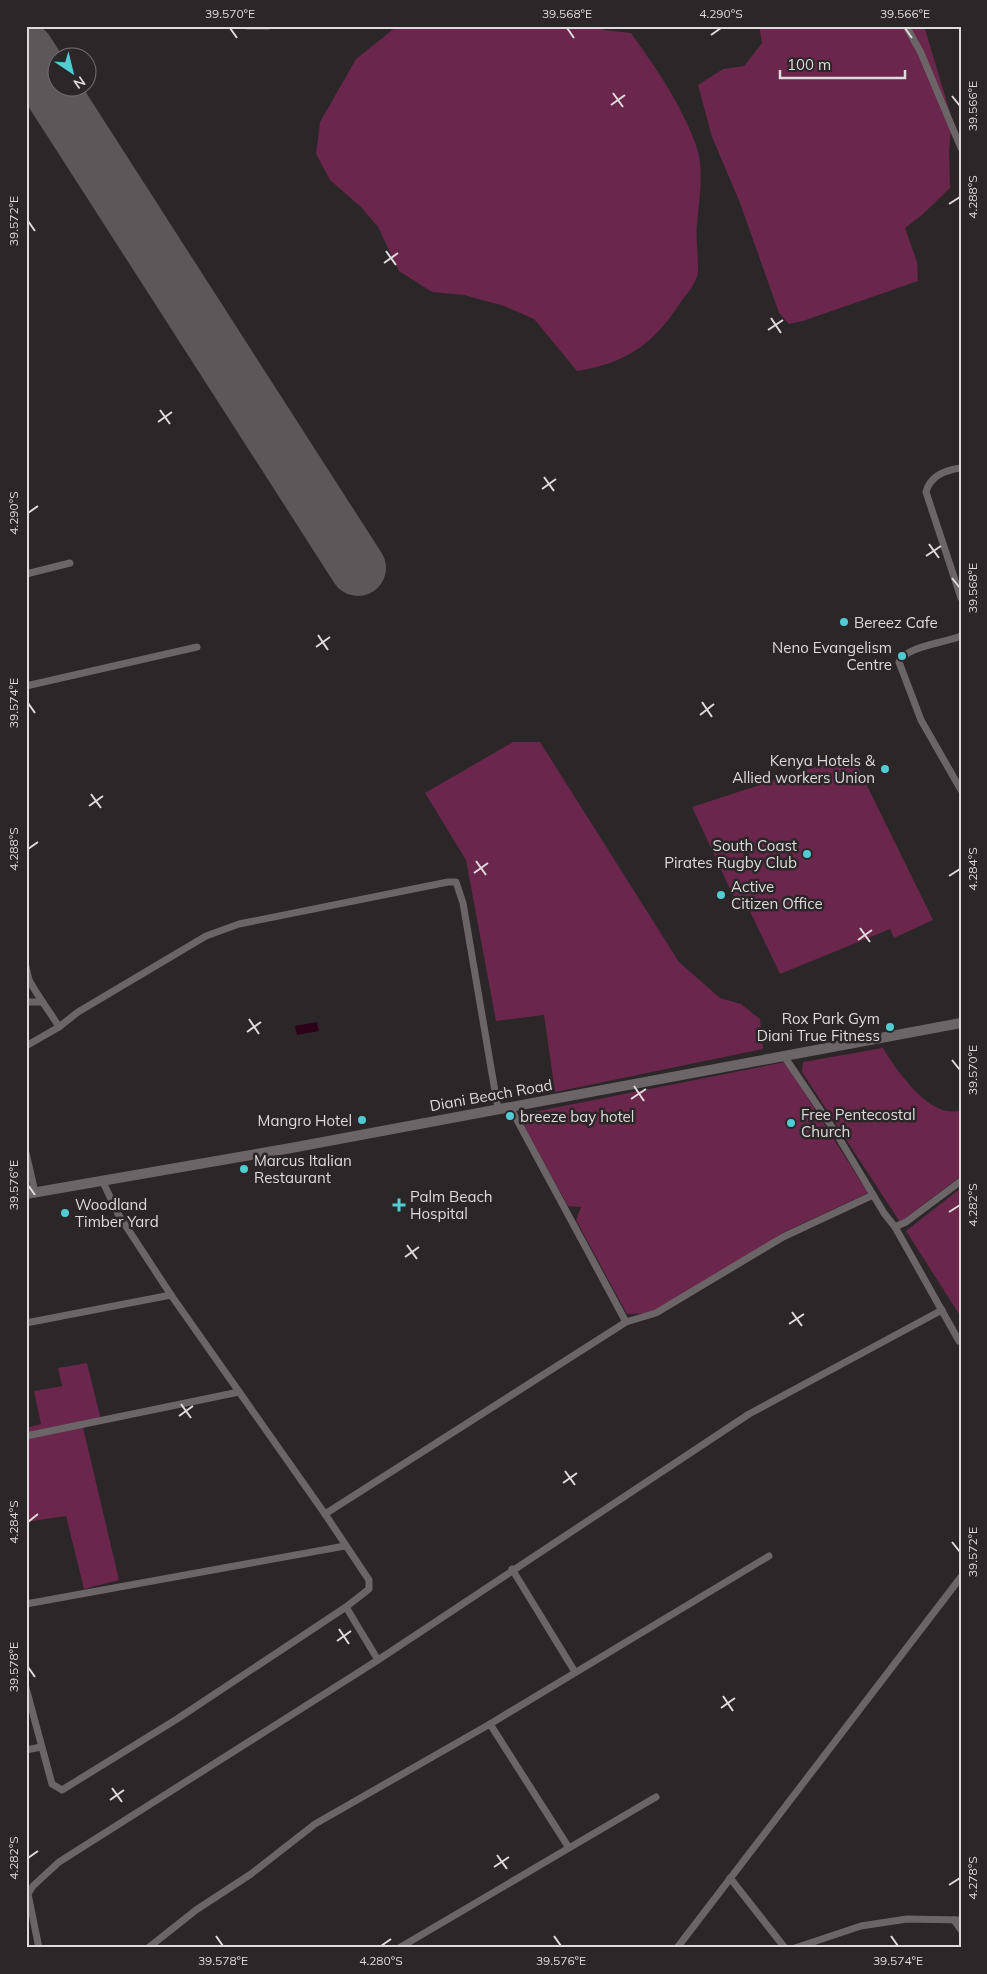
<svg xmlns="http://www.w3.org/2000/svg" width="987" height="1974" font-family="Mulish,sans-serif">
	<style>
		.green { fill: #6a264b }
		.water { fill: #2b021a }
		.lines { fill: none; stroke-linecap: round; stroke-linejoin: round }
		.runway { stroke: #5c5859; stroke-width: 56 }
		.street { stroke: #6b6568; stroke-width: 7 }
		.secondary { stroke: #6b6568; stroke-width: 10 }
		.ticks { fill: none; stroke: #dedbdc; stroke-width: 2 }
		.poi-dot { fill: #51ccd2; stroke: #2b2628; stroke-width: 2 }
		.labels { text-anchor: middle; dominant-baseline: central; stroke-width: 5; stroke-linejoin: round; paint-order: stroke }
		.poi-label { font-size: 15px; fill: #dedbdc; stroke: #2b2628; text-anchor: start }
		.street-label { font-size: 15px; fill: #dedbdc; stroke: #2b2628 }
		.neatline { fill: none; stroke: #dedbdc; stroke-width: 2 }
		.ticks-label { font-size: 12px; text-anchor: middle; fill: #dedbdc }
	</style>
	<rect width="100%" height="100%" fill="#2b2628"/>
	<g class="green">
		<path d="M600 26 604 30 631 33C656 68 681 104 696 145 705 169 699 199 697 224 695 237 700 268 697 277 694 286 686 295 680 303 653 345 626 363 577 371L534 319 504 306 464 295 432 292 399 271 378 227 361 207 330 180 316 154 320 122 356 59 396 27Z"/>
		<polygon points="759,26 924,26 952,119 949,151 950,188 922,215 905,228 917,262 918,281 803,321 789,324 779,313 740,203 712,137 698,85 723,69 744,66 762,43"/>
		<polygon points="513,742 540,742 679,962 720,998 741,1004 760,1019 763,1049 555,1092 544,1015 496,1021 466,860 425,793"/>
		<polygon points="852,755 933,920 894,938 890,929 780,974 745,901 737,904 692,807"/>
		<path d="M883 1048C896 1070 931 1121 961 1110V1176L900 1222 802 1072 803 1062Z"/>
		<polygon points="785,1062 868,1193 780,1234 770,1242 653,1313 627,1314 576,1220 581,1207 568,1206 523,1124 528,1113"/>
		<polygon points="961,1188 961,1317 906,1231"/>
		<polygon points="87,1363 101,1420 82,1423 119,1580 84,1589 66,1516 26,1522 26,1428 41,1424 34,1391 62,1386 58,1368"/>
	</g>
	<polygon class="water" points="317,1022 319,1031 297,1035 295,1026"/>
	<g class="lines">
		<polyline class="runway" points="26,51 358,568"/>
		<g class="street">
			<polyline points="247,26 268,26"/>
			<polyline points="906,26 921,53 961,148"/>
			<path d="M961 468C945 470 930 476 926 492L961 598"/>
			<polyline points="26,574 70,563"/>
			<path d="M961 636C945 643 906 646 899 662L921 720 961 790"/>
			<polyline points="26,686 197,647"/>
			<polyline points="26,967 29,980 26,985"/>
			<path d="M29 980C38 997 49 1010 59 1027L78 1012 206 936 239 924 448 882H456L463 903 498 1109"/>
			<polyline points="26,1002 40,1002"/>
			<polyline points="26,1046 59,1027"/>
			<polyline points="784,1056 836,1133 884,1213 895,1227 959,1341 961,1339"/>
			<polyline points="510,1107 626,1322 656,1313 783,1237 873,1195"/>
			<polyline points="26,1153 35,1192"/>
			<polyline points="103,1182 118,1214 171,1295 325,1514 369,1580 369,1589 346,1607 378,1660"/>
			<polyline points="895,1227 906,1222 961,1181"/>
			<polyline points="26,1323 171,1295"/>
			<polyline points="26,1436 239,1392"/>
			<polyline points="325,1514 626,1322"/>
			<polyline points="512,1569 575,1672"/>
			<polyline points="26,1604 345,1546"/>
			<polyline points="26,1688 52,1784 62,1790 177,1719 346,1607"/>
			<polyline points="26,1750 41,1747"/>
			<polyline points="569,1848 656,1797"/>
			<polyline points="730,1878 785,1948"/>
			<polyline points="954,1920 961,1930"/>
			<polyline points="39,1948 28,1894 33,1886 59,1862 378,1660 749,1414 942,1310"/>
			<polyline points="148,1948 196,1910 251,1874 315,1824 490,1724 769,1556"/>
			<polyline points="399,1948 569,1848 490,1724"/>
			<polyline points="677,1948 961,1577"/>
			<polyline points="795,1948 861,1926 907,1919 961,1920"/>
		</g>
		<polyline class="secondary" points="26,1194 291,1148 961,1023"/>
	</g>
	<path class="ticks" d="M230 28 237 38M567 28 574 38M905 28 912 38M711 35 721 28M613 93 623 107M952 96 960 106M611 105 625 95M949 204 960 197M28 221 35 231M386 251 396 265M384 263 398 253M771 318 781 333M768 330 783 320M160 410 170 424M158 422 172 412M544 477 554 491M542 489 556 479M28 513 38 506M929 544 939 558M926 556 941 546M952 578 960 588M318 635 328 650M316 647 330 637M702 702 712 717M28 703 35 713M700 715 714 704M91 794 101 808M89 806 103 796M28 849 38 842M476 861 486 875M474 873 488 863M949 876 960 869M860 928 870 942M858 940 872 930M249 1019 259 1034M247 1032 261 1022M952 1060 960 1070M634 1086 644 1101M631 1099 646 1089M28 1185 35 1195M949 1212 960 1205M407 1245 417 1259M405 1257 419 1247M792 1312 802 1326M789 1324 804 1314M181 1404 191 1418M179 1416 193 1406M565 1471 575 1485M563 1483 577 1473M28 1522 38 1514M952 1542 960 1552M339 1629 349 1644M337 1641 351 1631M28 1667 35 1677M723 1696 733 1711M721 1708 735 1698M112 1788 122 1802M110 1800 124 1790M497 1855 507 1869M28 1858 38 1851M494 1867 509 1857M949 1885 960 1878M216 1936 223 1946M554 1936 561 1946M891 1936 898 1946M381 1946 391 1939"/>
	<g class="poi-dot">
		<circle cx="844" cy="622" r="5"/>
		<circle cx="902" cy="656" r="5"/>
		<circle cx="885" cy="769" r="5"/>
		<circle cx="807" cy="854" r="5"/>
		<circle cx="721" cy="895" r="5"/>
		<circle cx="890" cy="1027" r="5"/>
		<circle cx="510" cy="1116" r="5"/>
		<circle cx="362" cy="1120" r="5"/>
		<circle cx="791" cy="1123" r="5"/>
		<circle cx="244" cy="1169" r="5"/>
		<path d="M396.5 1197.5h5v5h5v5h-5v5h-5v-5h-5v-5h5z"/>
		<circle cx="65" cy="1213" r="5"/>
	</g>
	<g class="labels">
		<g class="poi-label">
			<text x="854" y="622">Bereez Cafe</text>
			<text x="892" y="647" text-anchor="end">Neno Evangelism<tspan x="892" dy="17">Centre</tspan></text>
			<text x="875" y="760" text-anchor="end">Kenya Hotels &amp;<tspan x="875" dy="17">Allied workers Union</tspan></text>
			<text x="797" y="845" text-anchor="end">South Coast<tspan x="797" dy="17">Pirates Rugby Club</tspan></text>
			<text x="731" y="886">Active<tspan x="731" dy="17">Citizen Office</tspan></text>
			<text x="880" y="1018" text-anchor="end">Rox Park Gym<tspan x="880" dy="17">Diani True Fitness</tspan></text>
			<text x="801" y="1114">Free Pentecostal<tspan x="801" dy="17">Church</tspan></text>
			<text x="520" y="1116">breeze bay hotel</text>
			<text x="352" y="1120" text-anchor="end">Mangro Hotel</text>
			<text x="254" y="1160">Marcus Italian<tspan x="254" dy="17">Restaurant</tspan></text>
			<text x="410" y="1196">Palm Beach<tspan x="410" dy="17">Hospital</tspan></text>
			<text x="75" y="1204">Woodland<tspan x="75" dy="17">Timber Yard</tspan></text>
		</g>
		<g class="street-label">
			<text transform="translate(491 1095) rotate(-10)">Diani Beach Road</text>
		</g>
	</g>
	<rect width="987" height="1974" fill="none" stroke="#2b2628" stroke-width="55"/>
	<g transform="translate(72 72) rotate(145)"><circle r="24" fill="#2b2628" stroke="#736e70"/>
	<path d="M0-4L9 19L0 12L-9 19Z" fill="#51ccd2"/>
	<text y="-8" font-size="14" font-weight="bold" text-anchor="middle" fill="#dedbdc">N</text>
	</g>
	<path d="M780 70v8h125v-8" fill="none" stroke="#dedbdc" stroke-width="2.5"/>
	<text x="787" y="70" font-size="15" fill="#dedbdc" stroke="#2b2628" stroke-width="4" paint-order="stroke">100 m</text>
	<rect x="28" y="28" width="932" height="1918" class="neatline"/>
	<g class="ticks-label">
		<text x="230" y="18">39.570°E</text>
		<text x="567" y="18">39.568°E</text>
		<text x="721" y="18">4.290°S</text>
		<text x="905" y="18">39.566°E</text>
		<text transform="translate(973 106) rotate(-90)" y="4">39.566°E</text>
		<text transform="translate(973 197) rotate(-90)" y="4">4.288°S</text>
		<text transform="translate(14 221) rotate(-90)" y="4">39.572°E</text>
		<text transform="translate(14 513) rotate(-90)" y="4">4.290°S</text>
		<text transform="translate(973 588) rotate(-90)" y="4">39.568°E</text>
		<text transform="translate(14 703) rotate(-90)" y="4">39.574°E</text>
		<text transform="translate(14 849) rotate(-90)" y="4">4.288°S</text>
		<text transform="translate(973 869) rotate(-90)" y="4">4.284°S</text>
		<text transform="translate(973 1070) rotate(-90)" y="4">39.570°E</text>
		<text transform="translate(14 1185) rotate(-90)" y="4">39.576°E</text>
		<text transform="translate(973 1205) rotate(-90)" y="4">4.282°S</text>
		<text transform="translate(14 1522) rotate(-90)" y="4">4.284°S</text>
		<text transform="translate(973 1552) rotate(-90)" y="4">39.572°E</text>
		<text transform="translate(14 1667) rotate(-90)" y="4">39.578°E</text>
		<text transform="translate(14 1858) rotate(-90)" y="4">4.282°S</text>
		<text transform="translate(973 1878) rotate(-90)" y="4">4.278°S</text>
		<text x="223" y="1965">39.578°E</text>
		<text x="381" y="1965">4.280°S</text>
		<text x="561" y="1965">39.576°E</text>
		<text x="898" y="1965">39.574°E</text>
	</g>
</svg>
